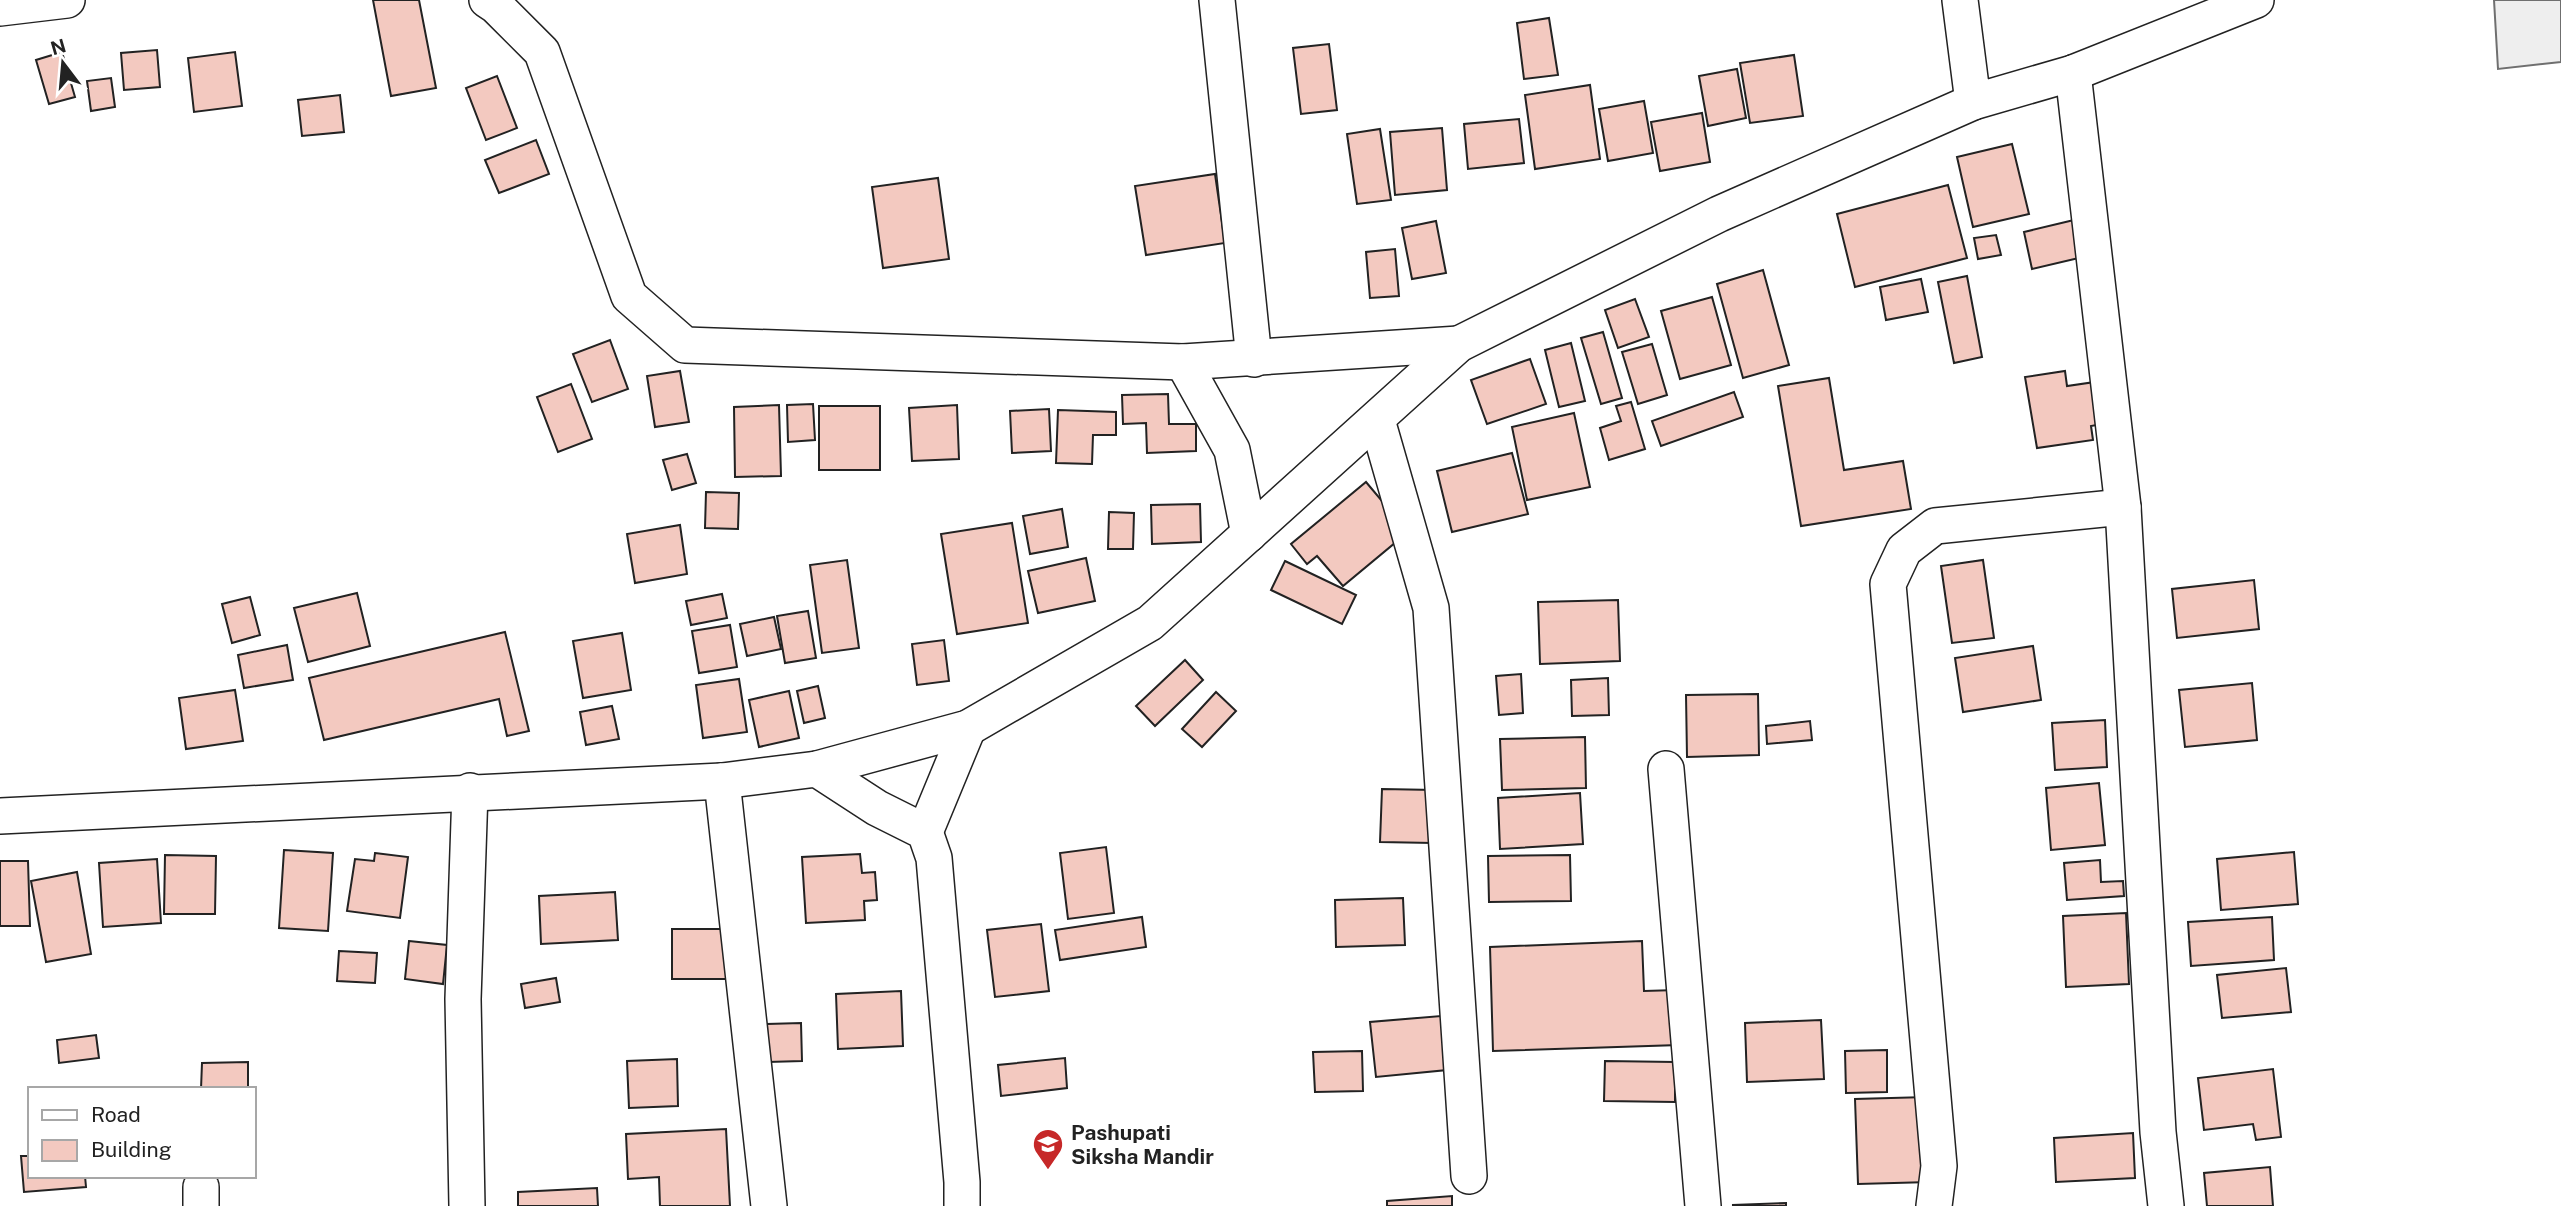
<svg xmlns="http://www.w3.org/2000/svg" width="2561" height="1206" font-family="'Public Sans',sans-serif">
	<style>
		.green { fill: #eee; stroke: #6f6f6f; stroke-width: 2 }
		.building { fill: #f3c9c0; stroke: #222; stroke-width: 2 }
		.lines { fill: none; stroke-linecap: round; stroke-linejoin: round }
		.minor-casing { stroke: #222; stroke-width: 38 }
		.minor { stroke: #fff; stroke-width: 35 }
		.labels { text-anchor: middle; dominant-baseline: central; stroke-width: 5; stroke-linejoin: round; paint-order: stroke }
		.poi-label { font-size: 21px; font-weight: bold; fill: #222; stroke: #fff; text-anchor: start }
	</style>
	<rect width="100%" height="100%" fill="#fff"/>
	<polygon class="green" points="2494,0 2561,0 2561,62 2498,69"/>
	<g class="building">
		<polygon points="373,0 419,0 436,88 391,96"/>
		<polygon points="1549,18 1558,75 1524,79 1517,23"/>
		<polygon points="1329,44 1337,110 1301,114 1293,48"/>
		<polygon points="157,50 160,87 124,90 121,53"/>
		<polygon points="62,52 75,97 49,104 36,60"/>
		<polygon points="235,52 242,106 194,112 188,58"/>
		<polygon points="1794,55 1803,116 1750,123 1740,63"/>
		<polygon points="1737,69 1746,118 1708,126 1699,76"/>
		<polygon points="497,76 517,128 486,140 466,88"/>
		<polygon points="111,78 115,107 91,111 87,81"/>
		<polygon points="1590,85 1600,159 1535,169 1525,95"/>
		<polygon points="340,95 344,132 302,136 298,100"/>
		<polygon points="1644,101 1653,153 1608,161 1599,109"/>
		<polygon points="1702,113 1710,162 1660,171 1651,122"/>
		<polygon points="1519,119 1524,163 1468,169 1464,124"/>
		<polygon points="1442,128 1447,190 1395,195 1390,132"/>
		<polygon points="1380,129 1391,200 1357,204 1347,134"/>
		<polygon points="536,140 549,174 499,193 485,160"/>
		<polygon points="2012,144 2029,214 1973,227 1957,157"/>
		<polygon points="1215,174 1225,243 1146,255 1135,186"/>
		<polygon points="938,178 949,259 883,268 872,187"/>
		<polygon points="1948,185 1967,258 1855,287 1837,214"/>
		<polygon points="2074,220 2083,257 2032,269 2024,232"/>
		<polygon points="1436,221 1446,273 1412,279 1402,228"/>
		<polygon points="1996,235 2001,255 1978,259 1974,238"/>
		<polygon points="1395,249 1399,296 1370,298 1366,252"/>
		<polygon points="1763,270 1789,365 1743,378 1717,284"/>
		<polygon points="1967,276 1982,357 1954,363 1938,282"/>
		<polygon points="1921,279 1928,312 1886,320 1880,287"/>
		<polygon points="1712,297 1731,365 1680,379 1661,311"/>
		<polygon points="1635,299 1649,337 1618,348 1605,310"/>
		<polygon points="1603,332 1622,398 1601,404 1581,338"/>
		<polygon points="610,340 628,389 592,402 573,354"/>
		<polygon points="1571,343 1585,401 1559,407 1545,350"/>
		<polygon points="1652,344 1667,395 1638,404 1622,352"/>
		<polygon points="1530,359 1546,404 1487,424 1471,380"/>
		<polygon points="680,371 689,422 655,427 647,376"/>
		<polygon points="2065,371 2067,386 2095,382 2102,424 2091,426 2093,440 2037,448 2025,377"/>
		<polygon points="1829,378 1844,470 1903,461 1911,509 1801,526 1778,386"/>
		<polygon points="571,384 592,439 558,452 537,397"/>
		<polygon points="1734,392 1743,417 1661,446 1652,421"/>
		<polygon points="1168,394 1169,424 1196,424 1196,451 1147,453 1146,423 1123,424 1122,395"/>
		<polygon points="1631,402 1645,449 1609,460 1600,428 1621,421 1616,406"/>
		<polygon points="813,404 815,440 788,442 787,405"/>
		<polygon points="779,405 781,476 735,477 734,407"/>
		<polygon points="957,405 959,459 912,461 909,408"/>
		<rect x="819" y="406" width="61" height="64"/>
		<polygon points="1049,409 1051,451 1012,453 1010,411"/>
		<polygon points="1058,410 1116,412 1116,435 1093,435 1092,464 1056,463"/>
		<polygon points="1574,413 1590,487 1527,500 1512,427"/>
		<polygon points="1512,453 1528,514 1452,532 1437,471"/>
		<polygon points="687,454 696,483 672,490 663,460"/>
		<polygon points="1366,482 1408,532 1343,586 1317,556 1307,564 1291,544"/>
		<polygon points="706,492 739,493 738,529 705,528"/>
		<polygon points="1200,504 1201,542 1152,544 1151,505"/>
		<polygon points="1062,509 1068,547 1030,554 1023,516"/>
		<polygon points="1109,512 1134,513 1133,549 1108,549"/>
		<polygon points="1012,523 1028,623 957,634 941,534"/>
		<polygon points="680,525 687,574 635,583 627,534"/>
		<polygon points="1086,558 1095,601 1038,613 1028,571"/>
		<polygon points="847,560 859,648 822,653 810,565"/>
		<polygon points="1983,560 1994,638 1952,643 1941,566"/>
		<polygon points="1285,561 1356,595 1342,624 1271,590"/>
		<polygon points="2254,580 2259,629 2177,638 2172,589"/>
		<polygon points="357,593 370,646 308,662 294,608"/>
		<polygon points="722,594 727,618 691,625 686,601"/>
		<polygon points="250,597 260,635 232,643 222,604"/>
		<polygon points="1618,600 1620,661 1540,664 1538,602"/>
		<polygon points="808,611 816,658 785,663 777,616"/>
		<polygon points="774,617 781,649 747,656 740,624"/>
		<polygon points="730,625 737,667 699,673 692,631"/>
		<polygon points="505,632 529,731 507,736 499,699 324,740 309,678"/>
		<polygon points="622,633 631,690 583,698 573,641"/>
		<polygon points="944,640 949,681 917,685 912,644"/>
		<polygon points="287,645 293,680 244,688 238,655"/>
		<polygon points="2033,646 2041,700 1963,712 1955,658"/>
		<polygon points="1185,660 1203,680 1155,726 1136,706"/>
		<polygon points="1521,674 1523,713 1499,715 1496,676"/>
		<polygon points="1608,678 1609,715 1572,716 1571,680"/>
		<polygon points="739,679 747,732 703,738 696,685"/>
		<polygon points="2252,683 2257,740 2185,747 2179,690"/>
		<polygon points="818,686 825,718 804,723 797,691"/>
		<polygon points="235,690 243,741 186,749 179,698"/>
		<polygon points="789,691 799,738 759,747 749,700"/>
		<polygon points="1216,692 1236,711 1202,747 1182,729"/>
		<polygon points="1758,694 1759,755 1687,757 1686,695"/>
		<polygon points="612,706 619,739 586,745 580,712"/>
		<polygon points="2105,720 2107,767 2055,770 2052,723"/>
		<polygon points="1810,721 1812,740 1767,744 1766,726"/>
		<polygon points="1585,737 1586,788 1502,790 1500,739"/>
		<polygon points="2099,783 2105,845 2051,850 2046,788"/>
		<polygon points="1382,789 1435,790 1433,843 1380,842"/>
		<polygon points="1580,793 1583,844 1500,849 1498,798"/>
		<polygon points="1106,847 1114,913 1068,919 1060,853"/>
		<polygon points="284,850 333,853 328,931 279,928"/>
		<polygon points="2294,852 2298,904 2221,910 2217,859"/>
		<polygon points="375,853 408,857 400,918 347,911 355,859 374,861"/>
		<polygon points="860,854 862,873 875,872 877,900 864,901 865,920 806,923 802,857"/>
		<polygon points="165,855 216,856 215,914 164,914"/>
		<polygon points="1570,855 1571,901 1489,902 1488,856"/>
		<polygon points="157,859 161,923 103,927 99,863"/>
		<polygon points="2100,860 2101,882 2123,881 2124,896 2067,900 2064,863"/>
		<polygon points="0,861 28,861 30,926 0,926"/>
		<polygon points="77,872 91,954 46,962 31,881"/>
		<polygon points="615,892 618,940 541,944 539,896"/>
		<polygon points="1403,898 1405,945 1336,947 1335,900"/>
		<polygon points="2126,913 2129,984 2066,987 2063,916"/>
		<polygon points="1142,917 1146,947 1060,960 1055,930"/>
		<polygon points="2272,917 2274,960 2191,966 2188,922"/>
		<polygon points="1041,924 1049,991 995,997 987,930"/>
		<polygon points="672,929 733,929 734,979 672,979"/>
		<polygon points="409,941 447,945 443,984 405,979"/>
		<polygon points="1642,941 1644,991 1677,990 1679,1045 1493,1051 1490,947"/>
		<polygon points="339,951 377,953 375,983 337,981"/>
		<polygon points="2286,968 2291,1012 2222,1018 2217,975"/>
		<polygon points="556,978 560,1002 525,1008 521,984"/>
		<polygon points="901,991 903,1046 838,1049 836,994"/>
		<polygon points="1441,1016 1447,1070 1376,1077 1370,1022"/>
		<polygon points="1821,1020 1824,1079 1747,1082 1745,1023"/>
		<polygon points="801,1023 802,1061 768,1062 767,1024"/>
		<polygon points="96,1035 99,1058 59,1063 57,1040"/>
		<polygon points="1887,1050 1887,1092 1846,1093 1845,1051"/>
		<polygon points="1362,1051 1363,1091 1315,1092 1313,1052"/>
		<polygon points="1065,1058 1067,1088 1001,1096 998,1065"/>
		<polygon points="677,1059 678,1106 629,1108 627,1061"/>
		<polygon points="1605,1061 1675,1062 1675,1102 1604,1101"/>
		<polygon points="248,1062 248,1089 201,1089 202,1063"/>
		<polygon points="2273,1069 2281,1137 2256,1140 2253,1124 2204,1130 2198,1078"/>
		<polygon points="1927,1097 1930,1182 1858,1184 1855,1099"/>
		<polygon points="726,1129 730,1206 660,1206 659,1177 628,1179 626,1134"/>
		<polygon points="2133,1133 2135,1178 2056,1182 2054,1138"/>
		<polygon points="21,1156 30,1156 30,1176 85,1176 86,1187 24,1192"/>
		<polygon points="2270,1167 2273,1206 2207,1206 2204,1173"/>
		<polygon points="597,1188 598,1206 518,1206 518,1192"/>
		<polygon points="1452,1196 1452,1206 1387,1206 1387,1201"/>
		<polygon points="1786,1203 1786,1206 1732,1205"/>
	</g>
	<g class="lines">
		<g class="minor-casing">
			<g id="minor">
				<polyline points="487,0 496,6 542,52 629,296 685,345 1183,362 1459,344"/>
				<polyline points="1217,0 1254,359"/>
				<polyline points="1960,0 1973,102 2073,73 2256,0"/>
				<polyline points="0,8 67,0"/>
				<polyline points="2073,73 2123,507 2158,1132 2166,1206"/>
				<polyline points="1183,362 1232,450 1249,534"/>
				<polyline points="1377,420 1431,608 1469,1176"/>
				<polyline points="817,769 968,728 1150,623 1459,344 1719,214 1973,102"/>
				<polyline points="1666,769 1703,1206"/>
				<polyline points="722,781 769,1206"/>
				<polyline points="0,816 722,781 817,769 877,808 925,832 934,858 962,1182 962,1206"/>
				<polyline points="925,832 968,728"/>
				<polyline points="201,1187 201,1206"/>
				<polyline points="467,1206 463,999 470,791"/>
				<polyline points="1934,1206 1939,1166 1888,584 1904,550 1935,526 2123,507"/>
			</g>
		</g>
		<use href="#minor" class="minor"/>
	</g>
	<defs>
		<g id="school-pin" transform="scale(1.575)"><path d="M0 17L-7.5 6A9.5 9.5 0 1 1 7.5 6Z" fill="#c62828" stroke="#fff"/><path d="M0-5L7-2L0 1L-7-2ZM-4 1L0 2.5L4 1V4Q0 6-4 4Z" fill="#fff"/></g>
	</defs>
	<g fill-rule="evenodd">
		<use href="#school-pin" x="1048" y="1144"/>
	</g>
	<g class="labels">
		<g class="poi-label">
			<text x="1071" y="1132">Pashupati<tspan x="1071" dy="24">Siksha Mandir</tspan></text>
		</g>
	</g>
	<rect x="28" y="1087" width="228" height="91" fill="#ffffff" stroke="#a7a7a7" stroke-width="2"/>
	<rect x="42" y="1110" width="35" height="10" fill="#ffffff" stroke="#a7a7a7" stroke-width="2"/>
	<text x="91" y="1122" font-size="21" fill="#222222">Road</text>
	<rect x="42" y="1140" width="35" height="21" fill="#f3c9c0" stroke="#a7a7a7" stroke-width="2"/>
	<text x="91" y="1157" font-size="21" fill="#222222">Building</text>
	<g transform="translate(63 63) rotate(344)" stroke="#ffffff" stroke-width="5" paint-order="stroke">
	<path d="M0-5L12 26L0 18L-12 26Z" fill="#222222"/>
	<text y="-10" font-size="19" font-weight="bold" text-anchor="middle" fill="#222222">N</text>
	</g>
</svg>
